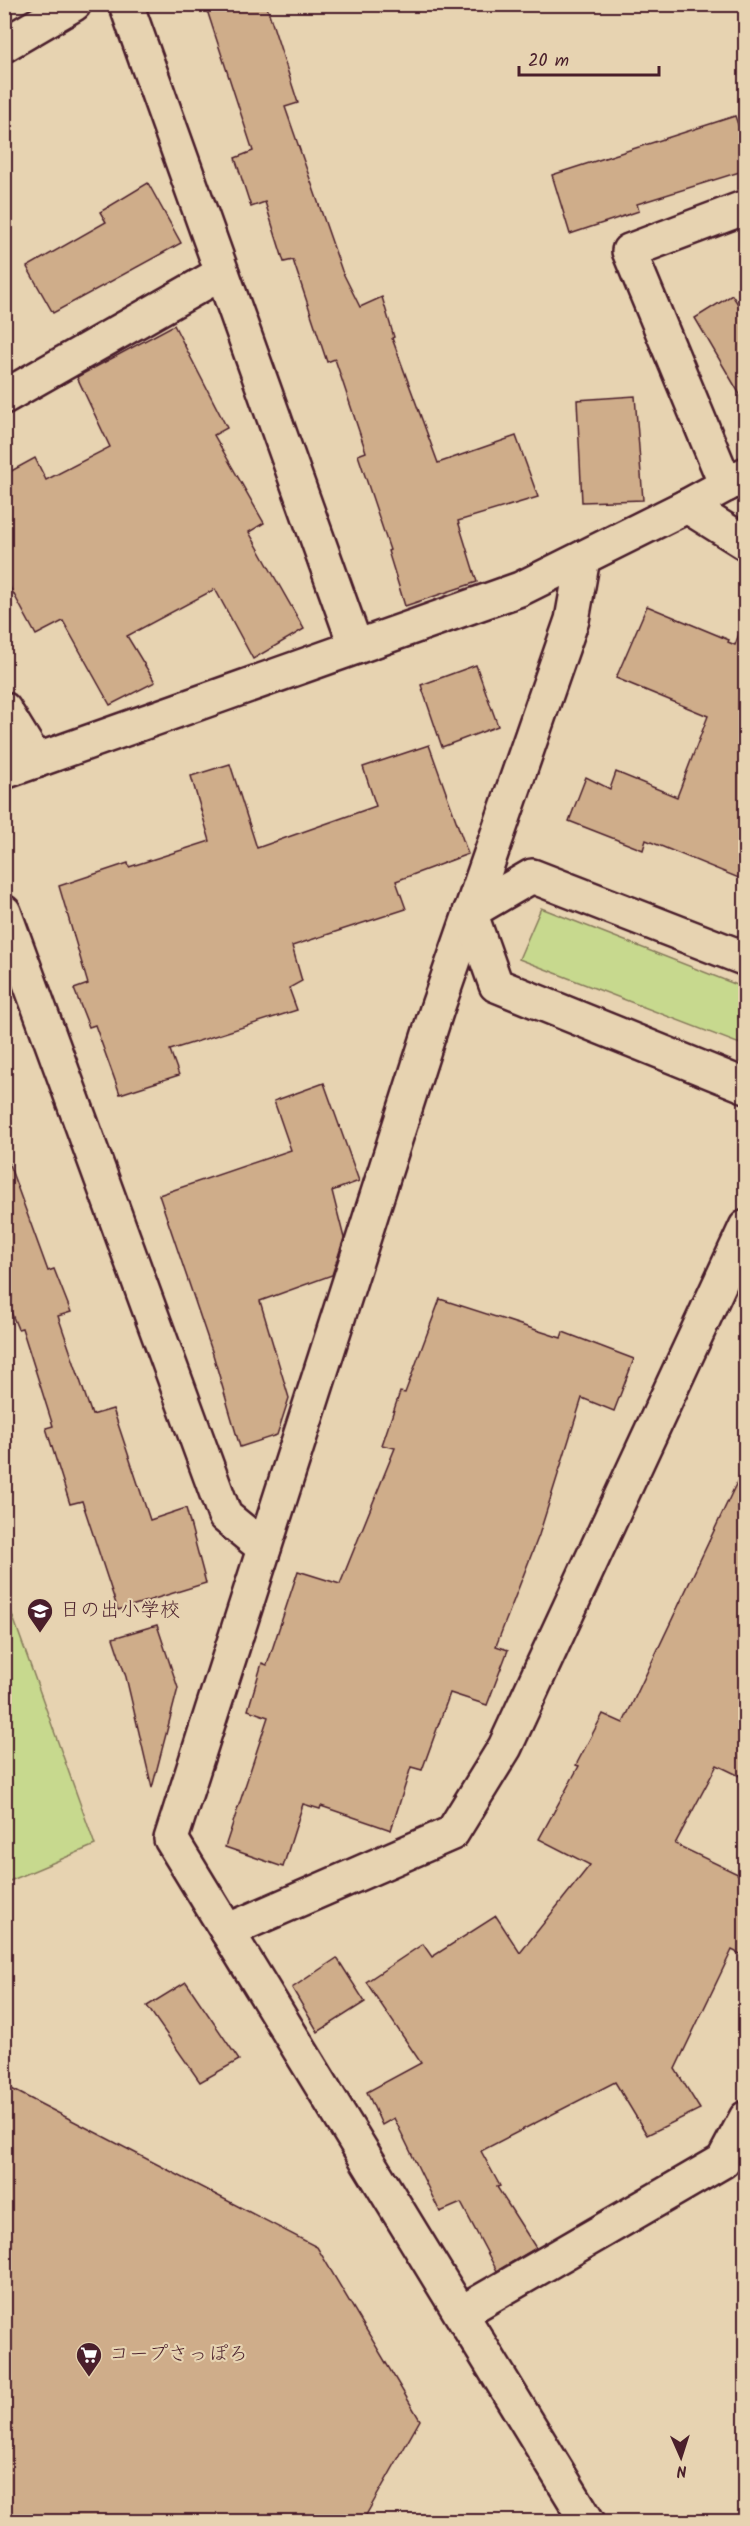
<svg xmlns="http://www.w3.org/2000/svg" width="750" height="2526" font-family="Kalam,'Klee One',sans-serif">
	<style>
		.green { fill: #c7d98e; stroke: #887c5c; stroke-width: 1.5 }
		.building { fill: #cfad8a; stroke: #4a1f2b; stroke-width: 1.5 }
		.lines { fill: none; stroke-linecap: round; stroke-linejoin: round }
		.minor-casing { stroke: #4a1f2b; stroke-width: 38 }
		.tertiary-casing { stroke: #4a1f2b; stroke-width: 38 }
		.minor { stroke: #e7d3b1; stroke-width: 33 }
		.tertiary { stroke: #e7d3b1; stroke-width: 33 }
		.labels { text-anchor: middle; dominant-baseline: central; stroke-width: 4.5; stroke-linejoin: round; paint-order: stroke }
		.poi-label { font-size: 20px; fill: #4a1f2b; stroke: #e7d3b1; text-anchor: start }
	</style>
	<rect width="100%" height="100%" fill="#e7d3b1"/>
	<filter id="ink" filterUnits="userSpaceOnUse"><feTurbulence type="fractalNoise" baseFrequency=".0167" numOctaves="2"/><feDisplacementMap in="SourceGraphic" scale="12" xChannelSelector="R" yChannelSelector="G"/><feConvolveMatrix kernelMatrix="1 2 1 2 8 2 1 2 1" color-interpolation-filters="sRGB"/></filter>
	<g filter="url(#ink)">
		<g class="green">
			<polygon points="541,908 745,988 745,1046 519,959"/>
			<polygon points="4,1592 95,1845 5,1883 4,1883"/>
		</g>
		<g class="building">
			<polygon points="205,4 266,4 298,103 285,107 342,271 360,307 382,297 394,337 392,338 438,463 516,436 538,497 458,521 477,582 405,606 388,551 390,550 358,455 366,452 335,359 327,362 293,260 284,262 265,202 251,207 235,158 253,151"/>
			<polygon points="735,116 746,147 746,170 637,204 639,211 570,234 552,175"/>
			<polygon points="148,183 181,243 53,313 27,267 106,222 100,212"/>
			<polygon points="732,295 746,316 746,405 695,318"/>
			<polygon points="174,325 227,428 214,435 264,523 249,532 304,629 253,659 215,589 127,636 155,682 110,705 63,621 36,635 4,576 4,475 35,458 46,480 110,447 77,377"/>
			<polygon points="635,396 643,500 582,502 577,400"/>
			<polygon points="647,606 729,640 728,642 735,645 742,626 746,627 746,881 646,840 643,850 569,821 586,777 610,789 616,772 677,797 708,716 616,678"/>
			<polygon points="476,665 498,726 442,747 421,685"/>
			<polygon points="429,745 468,854 396,881 406,909 292,946 302,981 289,988 297,1010 170,1050 179,1075 120,1094 95,1025 89,1027 74,989 88,984 59,886 128,863 129,867 210,841 191,776 230,764 257,848 376,806 363,767"/>
			<polygon points="324,1083 359,1181 332,1191 344,1238 332,1275 260,1301 289,1398 277,1435 240,1447 212,1351 159,1195 291,1150 274,1101"/>
			<polygon points="9,1164 48,1271 54,1269 71,1312 58,1316 92,1415 113,1409 150,1520 186,1508 206,1583 118,1610 82,1501 70,1504 46,1428 53,1426 22,1328 18,1329 4,1295 4,1165"/>
			<polygon points="440,1299 561,1338 563,1332 634,1359 614,1411 582,1398 539,1535 496,1646 508,1650 487,1705 450,1693 422,1770 411,1767 391,1830 321,1806 320,1809 303,1804 283,1867 225,1847 268,1717 248,1710 262,1663 267,1665 298,1571 340,1584 395,1448 382,1445 400,1392 405,1393"/>
			<polygon points="746,1463 746,1779 717,1765 675,1844 746,1878 746,1957 732,1950 675,2069 700,2109 647,2135 615,2082 481,2151 500,2186 497,2187 536,2248 497,2271 461,2203 440,2212 394,2118 382,2125 367,2092 421,2063 366,1982 423,1944 432,1957 496,1916 520,1953 590,1865 539,1839 579,1766 576,1765 603,1714 623,1723"/>
			<polygon points="157,1625 178,1688 152,1788 126,1677 113,1638"/>
			<polygon points="337,1958 365,2002 318,2032 292,1988"/>
			<polygon points="186,1982 239,2060 200,2082 147,2006"/>
			<polygon points="4,2085 317,2247 420,2420 362,2522 4,2522"/>
		</g>
		<g class="lines">
			<g class="minor-casing">
				<g id="minor">
					<polyline points="126,4 356,647"/>
					<polyline points="4,45 74,4"/>
					<polyline points="4,397 222,273"/>
					<polyline points="726,485 629,251 746,207"/>
					<polyline points="687,506 746,543"/>
					<polyline points="583,558 572,620 437,1009 171,1839 588,2522"/>
					<polyline points="4,709 36,761"/>
					<polyline points="4,912 225,1516 264,1548"/>
					<polyline points="227,1931 452,1833 505,1747 746,1227"/>
					<polyline points="461,2313 723,2161 746,2118"/>
				</g>
			</g>
			<g class="tertiary-casing">
				<g id="tertiary">
					<polyline points="4,772 520,589 687,506 746,474"/>
					<polyline points="746,959 532,876 470,912 496,985 746,1086"/>
				</g>
			</g>
			<use href="#minor" class="minor"/>
			<use href="#tertiary" class="tertiary"/>
		</g>
	</g>
	<defs>
		<g id="school-pin" transform="scale(1.35)"><path d="M0 17L-7.5 6A9.5 9.5 0 1 1 7.5 6Z" fill="#4a1f2b" stroke="#e7d3b1"/><path d="M0-5L7-2L0 1L-7-2ZM-4 1L0 2.5L4 1V4Q0 6-4 4Z" fill="#fff"/></g>
		<g id="supermarket-pin" transform="scale(1.35)"><path d="M0 17L-7.5 6A9.5 9.5 0 1 1 7.5 6Z" fill="#4a1f2b" stroke="#e7d3b1"/><path d="M-6-5.5h2.5l.6 2H6L4.5 2H-2.5L-4.4-4H-6ZM-1.5 3.2a1.3 1.3 0 1 0 .1 0ZM3 3.2a1.3 1.3 0 1 0 .1 0Z" fill="#fff"/></g>
	</defs>
	<g fill-rule="evenodd">
		<use href="#school-pin" x="40" y="1611"/>
		<use href="#supermarket-pin" x="89" y="2355"/>
	</g>
	<g class="labels">
		<g class="poi-label">
			<text x="60" y="1611">日の出小学校</text>
			<text x="109" y="2355">コープさっぽろ</text>
		</g>
	</g>
	<rect width="750" height="2526" fill="none" stroke="#e7d3b1" stroke-width="24"/>
	<rect x="12" y="12" width="726" height="2502" fill="none" stroke="#4a1f2b" stroke-width="2" filter="url(#ink)"/>
	<g transform="translate(681 2457) rotate(177)" stroke="#e7d3b1" stroke-width="4.5" paint-order="stroke">
	<path d="M0-4.5L10 22L0 15L-10 22Z" fill="#4a1f2b"/>
	<text y="-9" font-size="16" font-weight="bold" text-anchor="middle" fill="#4a1f2b">N</text>
	</g>
	<path d="M519 66v9h140v-9" fill="none" stroke="#4a1f2b" stroke-width="3"/>
	<text x="528" y="66" font-size="18" fill="#4a1f2b" stroke="#e7d3b1" stroke-width="4.5" paint-order="stroke">20 m</text>
</svg>
